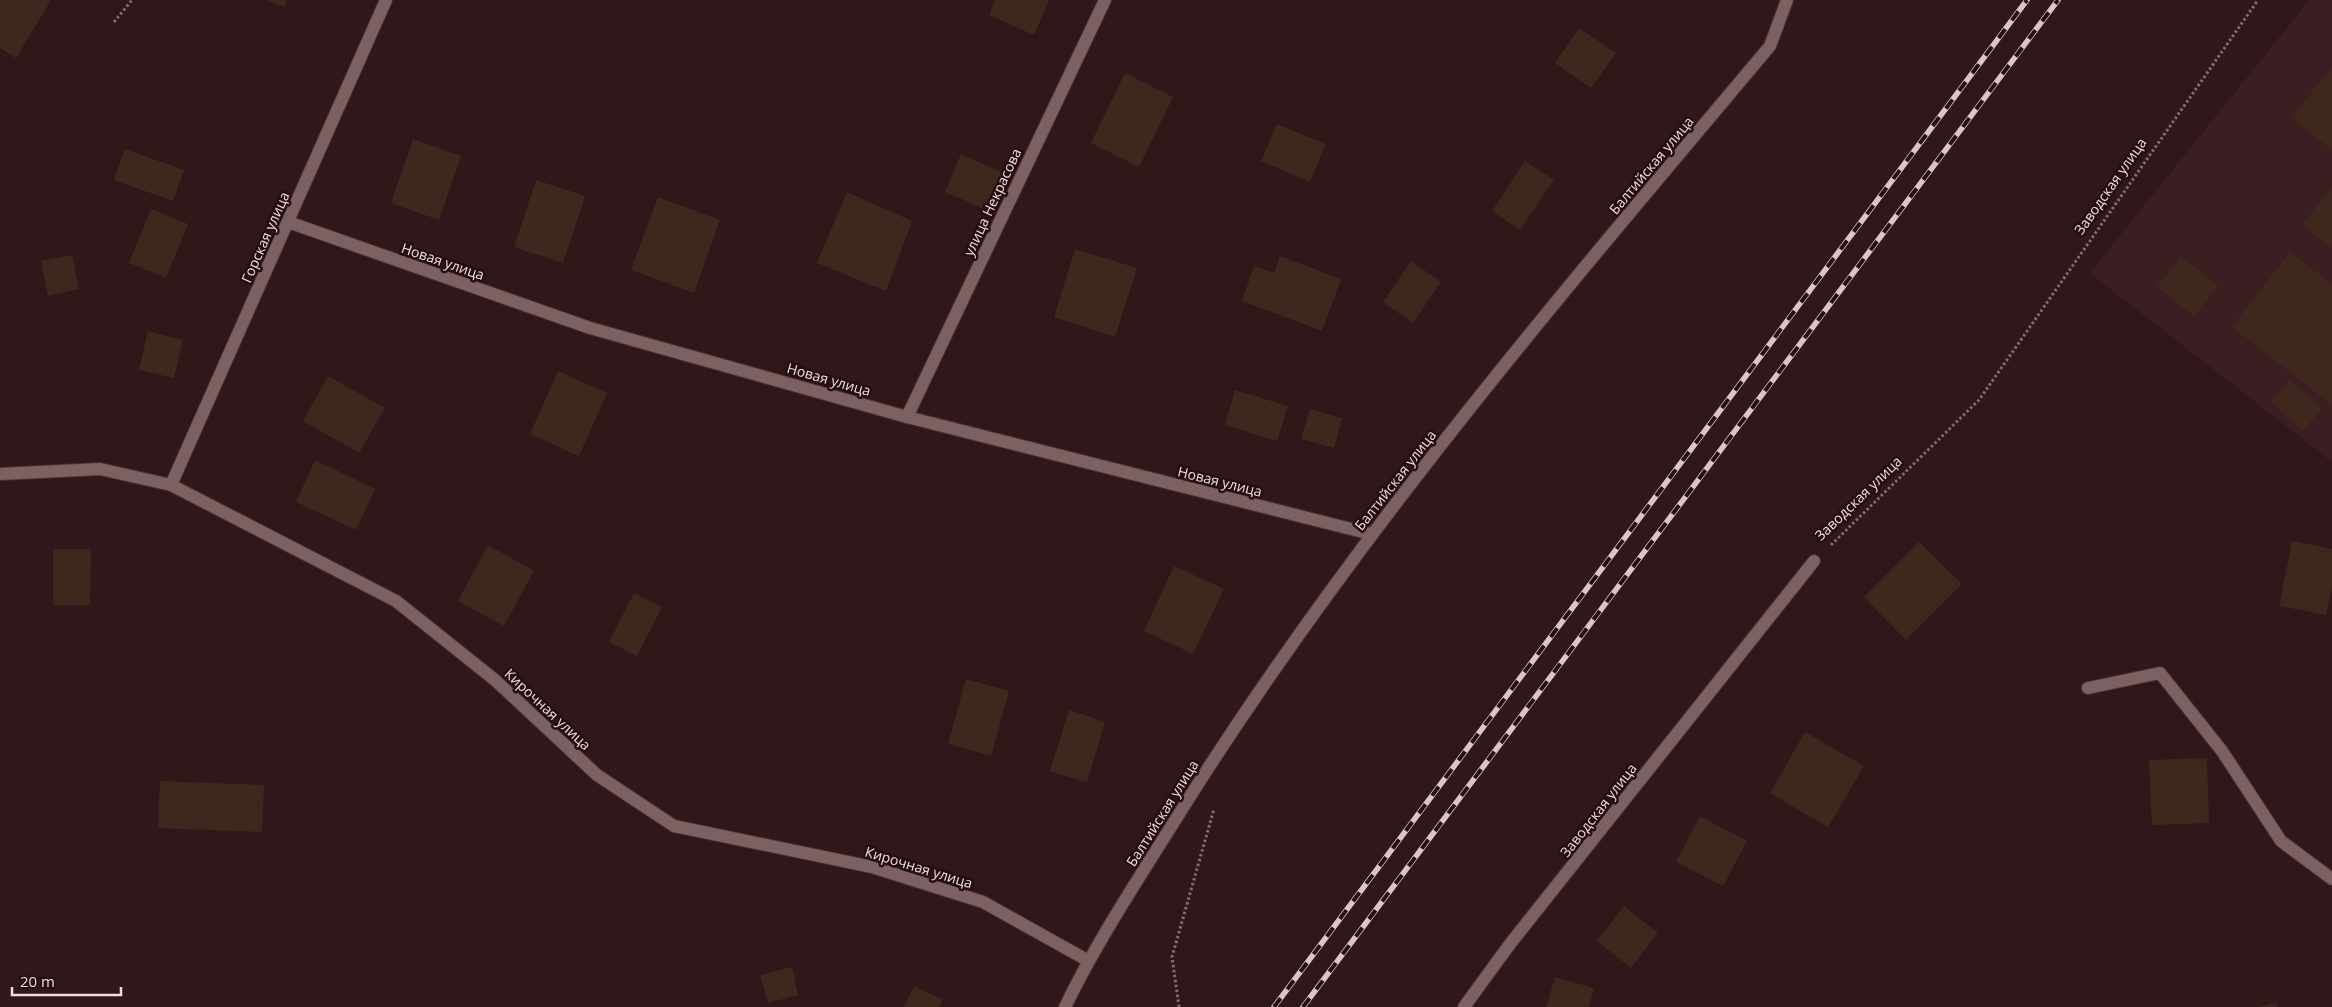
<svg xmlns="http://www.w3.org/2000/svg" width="2332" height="1007" font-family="'Open Sans',sans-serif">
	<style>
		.built { fill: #3c1e22 }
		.building { fill: #3e281d }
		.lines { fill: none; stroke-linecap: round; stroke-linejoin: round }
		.minor-casing { stroke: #463335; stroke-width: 14 }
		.path { stroke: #826d6f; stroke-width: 3; stroke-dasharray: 2.5 2.5; stroke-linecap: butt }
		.minor { stroke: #7d6062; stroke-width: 12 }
		.rail-casing { stroke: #d9c6c8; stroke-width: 5.5 }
		.rail { stroke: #250e11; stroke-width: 4; stroke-dasharray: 11; stroke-linecap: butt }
		.labels { text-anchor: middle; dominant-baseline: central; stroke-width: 5; stroke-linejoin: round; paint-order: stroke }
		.street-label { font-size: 14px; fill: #f1dfe1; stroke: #250e11 }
	</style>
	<rect width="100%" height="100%" fill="#2f171a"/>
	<polygon class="built" points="2309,0 2332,0 2332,462 2090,273"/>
	<g class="building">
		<polygon points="0,0 51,0 16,58 0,48"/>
		<polygon points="267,0 287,0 284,7"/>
		<polygon points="995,0 1049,0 1034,35 989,15"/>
		<polygon points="1579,28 1616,53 1591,88 1555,63"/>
		<polygon points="2332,67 2332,150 2291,118"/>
		<polygon points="1125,73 1173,97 1139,167 1091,143"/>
		<polygon points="1277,124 1326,144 1310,182 1261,161"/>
		<polygon points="413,139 461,156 439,220 391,203"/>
		<polygon points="125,149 184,170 173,201 114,180"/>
		<polygon points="961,154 1003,173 987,210 945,192"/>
		<polygon points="1525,161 1554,180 1520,230 1492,211"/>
		<polygon points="536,180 585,196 563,263 514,247"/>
		<polygon points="2332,187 2332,248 2302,225"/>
		<polygon points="847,192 912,221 886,291 817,263"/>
		<polygon points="658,197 720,220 694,293 631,270"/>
		<polygon points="151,209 188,224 166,278 129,263"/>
		<polygon points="1075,249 1137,268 1115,337 1054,317"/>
		<polygon points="2290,252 2332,284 2332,405 2232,327"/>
		<polygon points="72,255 79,289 48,296 41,261"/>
		<polygon points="1280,256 1341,279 1322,331 1242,301 1254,266 1274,273"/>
		<polygon points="2181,256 2218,286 2194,316 2157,287"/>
		<polygon points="1411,261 1441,282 1413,323 1383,302"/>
		<polygon points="148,331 183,340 174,378 139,370"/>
		<polygon points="558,371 607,393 579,456 530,434"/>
		<polygon points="328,376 385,408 359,453 303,421"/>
		<polygon points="2290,380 2322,409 2302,431 2270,401"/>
		<polygon points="1235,390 1288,406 1277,441 1225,425"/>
		<polygon points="1310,409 1342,418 1334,448 1301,439"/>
		<polygon points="315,460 375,489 356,530 296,502"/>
		<polygon points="2292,541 2332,549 2332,587 2326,615 2279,606"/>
		<polygon points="1919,542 1962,584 1906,640 1864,597"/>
		<polygon points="488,545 534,571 504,626 458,601"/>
		<polygon points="53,549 91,549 90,605 53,605"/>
		<polygon points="1174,566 1224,589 1193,654 1144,631"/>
		<polygon points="634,593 662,607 637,656 609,642"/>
		<polygon points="966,679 1009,691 991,756 948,744"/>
		<polygon points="1069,710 1105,722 1087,783 1050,771"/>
		<polygon points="1805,732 1864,766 1828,827 1770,793"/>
		<polygon points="2207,758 2209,823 2152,825 2149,760"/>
		<polygon points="160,781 264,785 262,832 158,828"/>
		<polygon points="1700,816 1747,841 1723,886 1676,862"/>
		<polygon points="1624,906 1658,933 1631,968 1597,941"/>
		<polygon points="792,967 798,995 768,1003 760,975"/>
		<polygon points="1555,977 1594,988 1589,1007 1546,1007"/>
		<polygon points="914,986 943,1000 939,1007 904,1007"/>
		<polygon points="2276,1003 2277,1007 2260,1007 2260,1006"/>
	</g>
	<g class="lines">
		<g class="minor-casing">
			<g id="minor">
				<polyline points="288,222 590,328 907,417 1371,534"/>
				<polyline points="907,417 1105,0"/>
				<polyline points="0,474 100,469 171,485 396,601 495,680 597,775 674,826 872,867 983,902 1087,960"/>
				<polyline points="171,485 386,0"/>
				<polyline points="2088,688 2160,673 2222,751 2281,841 2332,879"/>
				<path d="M1065 1007C1099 937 1143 872 1184 806 1355 534 1564 291 1770 46L1787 0"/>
				<polyline points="1464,1007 1510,944 1814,561"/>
			</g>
		</g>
		<g class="path">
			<polyline points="114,22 132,0"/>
			<polyline points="1831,545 1979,400 2258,0"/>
			<polyline points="1179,1007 1172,957 1214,809"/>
		</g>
		<use href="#minor" class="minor"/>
		<g class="rail-casing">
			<g id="rail">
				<polyline points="1274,1007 2027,0"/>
				<polyline points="1303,1007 2058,0"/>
			</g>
		</g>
		<use href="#rail" class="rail"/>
	</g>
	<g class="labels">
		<g class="street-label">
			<text transform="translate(1651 165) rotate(-50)">Балтийская улица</text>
			<text transform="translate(2110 186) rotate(-55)">Заводская улица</text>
			<text transform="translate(992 202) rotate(-65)">улица Некрасова</text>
			<text transform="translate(265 237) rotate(-66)">Горская улица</text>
			<text transform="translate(443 261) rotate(19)">Новая улица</text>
			<text transform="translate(829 379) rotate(16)">Новая улица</text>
			<text transform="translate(1395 480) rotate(-52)">Балтийская улица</text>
			<text transform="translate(1220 481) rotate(14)">Новая улица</text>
			<text transform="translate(1858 498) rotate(-44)">Заводская улица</text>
			<text transform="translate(548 709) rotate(43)">Кирочная улица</text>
			<text transform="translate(1598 810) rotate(-52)">Заводская улица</text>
			<text transform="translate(1162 813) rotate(-58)">Балтийская улица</text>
			<text transform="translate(919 867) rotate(17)">Кирочная улица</text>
		</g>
	</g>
	<path d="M12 987v8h109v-8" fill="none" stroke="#f1dfe1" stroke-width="2.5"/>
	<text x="20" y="987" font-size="15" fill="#f1dfe1" stroke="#250e11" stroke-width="4" paint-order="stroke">20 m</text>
</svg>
